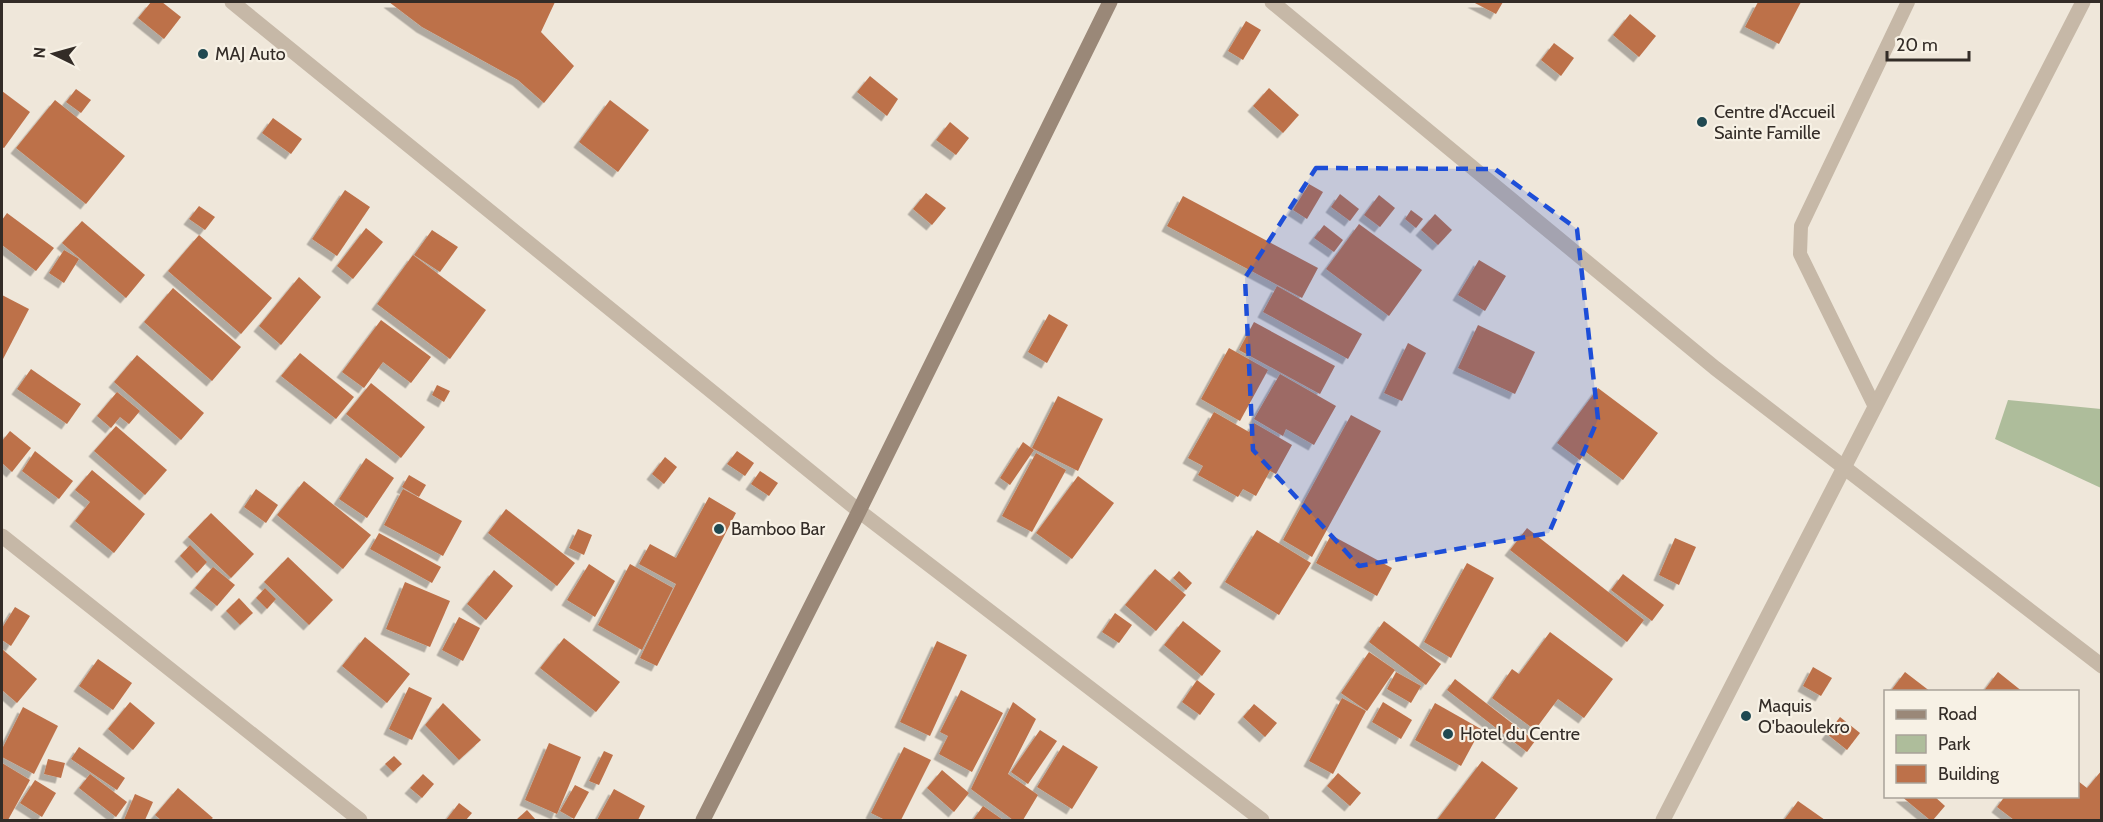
<svg xmlns="http://www.w3.org/2000/svg" width="2103" height="822" font-family="Cabin,sans-serif">
	<style>
		.green { fill: #aebd9b }
		.building { fill: #bd714a; filter: url(#shadow) }
		.lines { fill: none; stroke-linecap: round; stroke-linejoin: round }
		.lane { stroke: #c6b8a7; stroke-width: 14 }
		.street { stroke: #c6b8a7; stroke-width: 15 }
		.secondary { stroke: #9a8878; stroke-width: 15 }
		.marked { fill: #1d4ed8; fill-opacity: 0.2; stroke: #1d4ed8; stroke-width: 4.5; stroke-dasharray: 12 8; stroke-linejoin: round }
		.poi-dot { fill: #204951; stroke: #f7f1e5; stroke-width: 2 }
		.labels { text-anchor: middle; dominant-baseline: central; stroke-width: 4.5; stroke-linejoin: round; paint-order: stroke }
		.poi-label { font-size: 18px; fill: #332c27; stroke: #f7f1e5; text-anchor: start }
	</style>
	<defs>
		<filter id="shadow"><feDropShadow dx="-5.5" dy="5.5" stdDeviation="0" flood-color="#0004"/></filter>
	</defs>
	<rect width="100%" height="100%" fill="#efe7da"/>
	<polygon class="green" points="2008,400 2101,409 2101,488 1995,439"/>
	<g class="building">
		<polygon points="151,2 162,2 181,17 164,39 138,18"/>
		<polygon points="389,2 555,2 541,32 574,66 544,103 518,80 422,27"/>
		<polygon points="1473,2 1503,2 1496,14"/>
		<polygon points="1758,2 1801,2 1779,44 1745,27"/>
		<polygon points="1630,14 1656,36 1639,57 1613,35"/>
		<polygon points="1246,21 1261,30 1243,60 1228,51"/>
		<polygon points="1554,43 1574,58 1561,76 1541,60"/>
		<polygon points="870,76 898,99 887,116 857,92"/>
		<polygon points="1269,88 1299,115 1283,133 1253,106"/>
		<polygon points="76,89 91,100 81,113 66,102"/>
		<polygon points="2,91 30,112 4,148 2,147"/>
		<polygon points="55,100 125,156 86,204 16,148"/>
		<polygon points="610,100 649,130 618,172 579,142"/>
		<polygon points="273,118 302,139 291,154 262,133"/>
		<polygon points="950,122 969,138 956,155 936,140"/>
		<polygon points="1309,184 1323,192 1307,219 1293,210"/>
		<polygon points="345,190 370,207 337,256 312,239"/>
		<polygon points="926,193 946,208 932,225 913,209"/>
		<polygon points="1340,194 1359,209 1350,221 1331,207"/>
		<polygon points="1379,195 1395,208 1380,227 1364,215"/>
		<polygon points="1183,196 1318,268 1302,298 1167,226"/>
		<polygon points="199,206 215,217 205,230 189,219"/>
		<polygon points="1411,210 1423,219 1416,228 1405,219"/>
		<polygon points="7,213 54,248 36,271 2,245 2,220"/>
		<polygon points="1435,214 1452,230 1438,245 1421,230"/>
		<polygon points="82,221 145,275 126,298 62,243"/>
		<polygon points="1359,224 1422,270 1389,316 1326,269"/>
		<polygon points="1324,225 1343,240 1334,252 1314,238"/>
		<polygon points="366,228 383,242 353,279 337,266"/>
		<polygon points="432,230 458,247 440,272 414,255"/>
		<polygon points="199,235 272,298 241,334 168,271"/>
		<polygon points="64,250 79,259 64,283 49,273"/>
		<polygon points="413,255 486,310 450,359 377,304"/>
		<polygon points="1479,260 1506,276 1485,311 1458,295"/>
		<polygon points="299,277 321,297 281,345 259,326"/>
		<polygon points="1277,286 1362,334 1348,359 1263,312"/>
		<polygon points="173,288 241,347 212,381 144,322"/>
		<polygon points="2,295 29,309 2,361"/>
		<polygon points="1049,314 1068,325 1047,363 1028,352"/>
		<polygon points="381,320 431,357 411,383 383,362 364,388 342,372"/>
		<polygon points="1254,322 1335,366 1320,394 1239,350"/>
		<polygon points="1478,325 1535,352 1515,394 1458,368"/>
		<polygon points="1408,343 1426,353 1402,401 1384,393"/>
		<polygon points="1229,348 1268,370 1240,421 1201,399"/>
		<polygon points="300,353 354,397 336,419 281,376"/>
		<polygon points="137,355 204,413 181,440 114,382"/>
		<polygon points="31,369 81,404 67,424 17,389"/>
		<polygon points="1280,374 1336,406 1314,445 1286,429 1283,436 1254,419"/>
		<polygon points="371,383 425,427 401,458 346,414"/>
		<polygon points="437,385 450,391 444,402 432,395"/>
		<polygon points="1598,388 1658,433 1623,480 1586,452 1580,460 1557,443"/>
		<polygon points="117,392 140,411 129,424 120,417 111,428 97,416"/>
		<polygon points="1058,396 1103,419 1078,471 1032,448"/>
		<polygon points="1214,412 1249,432 1254,423 1292,445 1276,474 1270,471 1256,496 1243,489 1238,497 1198,475 1203,466 1188,458"/>
		<polygon points="1351,415 1381,431 1312,557 1283,540"/>
		<polygon points="116,426 167,470 145,495 94,451"/>
		<polygon points="10,431 31,448 12,472 2,463 2,441"/>
		<polygon points="1023,442 1034,450 1010,485 1000,478"/>
		<polygon points="35,451 73,481 59,499 22,471"/>
		<polygon points="737,451 754,463 745,476 727,464"/>
		<polygon points="1036,453 1066,470 1032,532 1002,516"/>
		<polygon points="665,457 677,467 664,484 652,474"/>
		<polygon points="366,458 394,478 367,518 339,499"/>
		<polygon points="92,470 145,514 114,553 75,521 90,502 75,490"/>
		<polygon points="760,471 778,483 769,496 751,484"/>
		<polygon points="409,475 426,485 419,497 402,487"/>
		<polygon points="1078,476 1114,503 1072,559 1036,533"/>
		<polygon points="304,481 371,535 343,569 277,515"/>
		<polygon points="256,489 278,505 266,523 244,507"/>
		<polygon points="403,489 462,521 443,556 384,525"/>
		<polygon points="709,497 736,513 657,666 640,658 676,584 639,564 650,544 676,558"/>
		<polygon points="506,509 575,563 557,586 488,533"/>
		<polygon points="211,513 254,554 231,578 188,537"/>
		<polygon points="1527,528 1644,620 1627,642 1510,550"/>
		<polygon points="578,529 592,535 584,555 569,548"/>
		<polygon points="1257,530 1311,563 1279,615 1225,582"/>
		<polygon points="379,533 441,567 432,583 370,549"/>
		<polygon points="1331,535 1392,568 1377,596 1316,563"/>
		<polygon points="1675,538 1696,547 1679,585 1659,575"/>
		<polygon points="190,545 207,562 197,573 180,556"/>
		<polygon points="288,557 333,600 309,625 264,582"/>
		<polygon points="1467,563 1494,578 1451,658 1424,642"/>
		<polygon points="589,564 615,581 595,617 567,600"/>
		<polygon points="630,564 673,588 642,650 598,625"/>
		<polygon points="213,567 235,585 217,606 195,588"/>
		<polygon points="1155,569 1186,595 1156,631 1125,605"/>
		<polygon points="494,570 513,586 486,620 467,604"/>
		<polygon points="1179,571 1192,583 1186,590 1173,578"/>
		<polygon points="1623,574 1664,605 1652,621 1611,590"/>
		<polygon points="405,582 450,601 430,647 386,629"/>
		<polygon points="265,588 276,599 267,609 256,598"/>
		<polygon points="239,598 253,613 240,625 226,611"/>
		<polygon points="15,607 30,616 11,646 2,640 2,628"/>
		<polygon points="1115,613 1132,625 1119,643 1102,632"/>
		<polygon points="459,617 480,628 463,661 442,650"/>
		<polygon points="1183,621 1221,651 1202,676 1164,645"/>
		<polygon points="1384,621 1441,664 1426,685 1369,642"/>
		<polygon points="1550,632 1613,679 1584,718 1558,699 1535,730 1492,698 1512,669 1519,674"/>
		<polygon points="365,637 410,674 387,703 342,666"/>
		<polygon points="564,638 620,682 596,712 540,668"/>
		<polygon points="937,641 967,655 930,736 900,722"/>
		<polygon points="2,649 37,679 17,703 2,690"/>
		<polygon points="1369,652 1395,670 1367,711 1341,693"/>
		<polygon points="98,659 132,683 113,710 79,686"/>
		<polygon points="1813,667 1832,678 1821,696 1803,686"/>
		<polygon points="1396,672 1421,686 1411,703 1387,689"/>
		<polygon points="1905,672 1931,692 1890,692"/>
		<polygon points="1998,672 2023,692 1983,692"/>
		<polygon points="1455,679 1535,741 1527,752 1447,690"/>
		<polygon points="1197,680 1215,694 1200,715 1182,702"/>
		<polygon points="409,687 432,698 412,740 389,729"/>
		<polygon points="961,690 1003,713 972,772 939,754 948,736 940,732"/>
		<polygon points="1342,698 1366,711 1333,774 1309,761"/>
		<polygon points="130,702 155,723 133,750 108,729"/>
		<polygon points="1013,702 1036,719 1008,774 1038,795 1023,820 1013,820 971,789"/>
		<polygon points="1383,702 1412,720 1401,739 1372,722"/>
		<polygon points="443,703 481,740 459,760 425,725"/>
		<polygon points="1435,703 1481,729 1461,766 1415,740"/>
		<polygon points="1254,704 1277,723 1265,737 1243,717"/>
		<polygon points="23,707 58,726 34,774 2,757 2,749"/>
		<polygon points="1840,717 1860,733 1847,750 1827,734"/>
		<polygon points="1040,730 1057,741 1028,784 1011,772"/>
		<polygon points="549,743 581,757 557,814 525,800"/>
		<polygon points="1063,745 1098,767 1072,809 1037,787"/>
		<polygon points="79,747 125,778 117,790 71,759"/>
		<polygon points="904,747 931,760 901,820 885,820 871,813"/>
		<polygon points="604,751 613,755 599,785 589,781"/>
		<polygon points="394,756 402,764 393,772 385,764"/>
		<polygon points="48,759 65,763 61,778 44,774"/>
		<polygon points="1482,761 1518,788 1494,820 1437,820"/>
		<polygon points="2,763 30,780 8,820 2,820"/>
		<polygon points="942,770 969,793 954,812 927,788"/>
		<polygon points="2102,770 2102,820 2014,820 1997,807 2005,796 2078,796 2078,781 2087,788"/>
		<polygon points="1338,773 1361,793 1350,806 1327,786"/>
		<polygon points="90,774 127,802 116,817 79,788"/>
		<polygon points="423,774 434,784 422,798 410,788"/>
		<polygon points="35,780 56,793 42,817 20,803"/>
		<polygon points="575,785 589,792 574,819 560,811"/>
		<polygon points="178,788 213,818 210,820 161,820 155,815"/>
		<polygon points="614,789 645,806 638,820 597,820"/>
		<polygon points="135,794 153,802 145,820 124,820"/>
		<polygon points="1901,796 1934,796 1945,806 1933,820 1930,820"/>
		<polygon points="1798,801 1825,820 1784,820"/>
		<polygon points="459,803 472,813 466,820 446,820"/>
		<polygon points="983,806 1003,820 973,820"/>
		<polygon points="527,810 536,820 516,820"/>
	</g>
	<g class="lines">
		<polyline class="lane" points="1875,407 1800,254 1801,226 1908,2"/>
		<g class="street">
			<polyline points="232,2 859,511 1262,820"/>
			<polyline points="1272,2 1715,368 2102,666"/>
			<polyline points="2,536 360,820"/>
			<polyline points="1663,820 2083,2"/>
		</g>
		<polyline class="secondary" points="703,820 859,511 1110,2"/>
	</g>
	<path class="marked" d="M1316 168 1495 169 1577 229 1598 419 1549 533 1359 566 1253 450 1245 278Z"/>
	<g class="poi-dot">
		<circle cx="203" cy="54" r="6"/>
		<circle cx="1702" cy="122" r="6"/>
		<circle cx="719" cy="529" r="6"/>
		<circle cx="1746" cy="716" r="6"/>
		<circle cx="1448" cy="734" r="6"/>
	</g>
	<g class="labels">
		<g class="poi-label">
			<text x="215" y="54">MAJ Auto</text>
			<text x="1714" y="112">Centre d'Accueil<tspan x="1714" dy="21">Sainte Famille</tspan></text>
			<text x="731" y="529">Bamboo Bar</text>
			<text x="1758" y="706">Maquis<tspan x="1758" dy="21">O'baoulekro</tspan></text>
			<text x="1460" y="734">Hotel du Centre</text>
		</g>
	</g>
	<rect width="2103" height="822" fill="none" stroke="#332c27" stroke-width="6"/>
	<rect x="1884" y="690" width="195" height="108" fill="#f7f1e5" stroke="#a9a299" stroke-width="1.5"/>
	<rect x="1896" y="710" width="30" height="9" fill="#9a8878" stroke="#a9a299" stroke-width="1.5"/>
	<text x="1938" y="720" font-size="18" fill="#332c27">Road</text>
	<rect x="1896" y="735" width="30" height="18" fill="#aebd9b" stroke="#a9a299" stroke-width="1.5"/>
	<text x="1938" y="750" font-size="18" fill="#332c27">Park</text>
	<rect x="1896" y="765" width="30" height="18" fill="#bd714a" stroke="#a9a299" stroke-width="1.5"/>
	<text x="1938" y="780" font-size="18" fill="#332c27">Building</text>
	<g transform="translate(54 54) rotate(275)" stroke="#f7f1e5" stroke-width="4.5" paint-order="stroke">
	<path d="M0-4.5L10 22L0 15L-10 22Z" fill="#332c27"/>
	<text y="-9" font-size="16" font-weight="bold" text-anchor="middle" fill="#332c27">N</text>
	</g>
	<path d="M1887 51v9h82v-9" fill="none" stroke="#332c27" stroke-width="3"/>
	<text x="1896" y="51" font-size="18" fill="#332c27" stroke="#f7f1e5" stroke-width="4.5" paint-order="stroke">20 m</text>
</svg>
